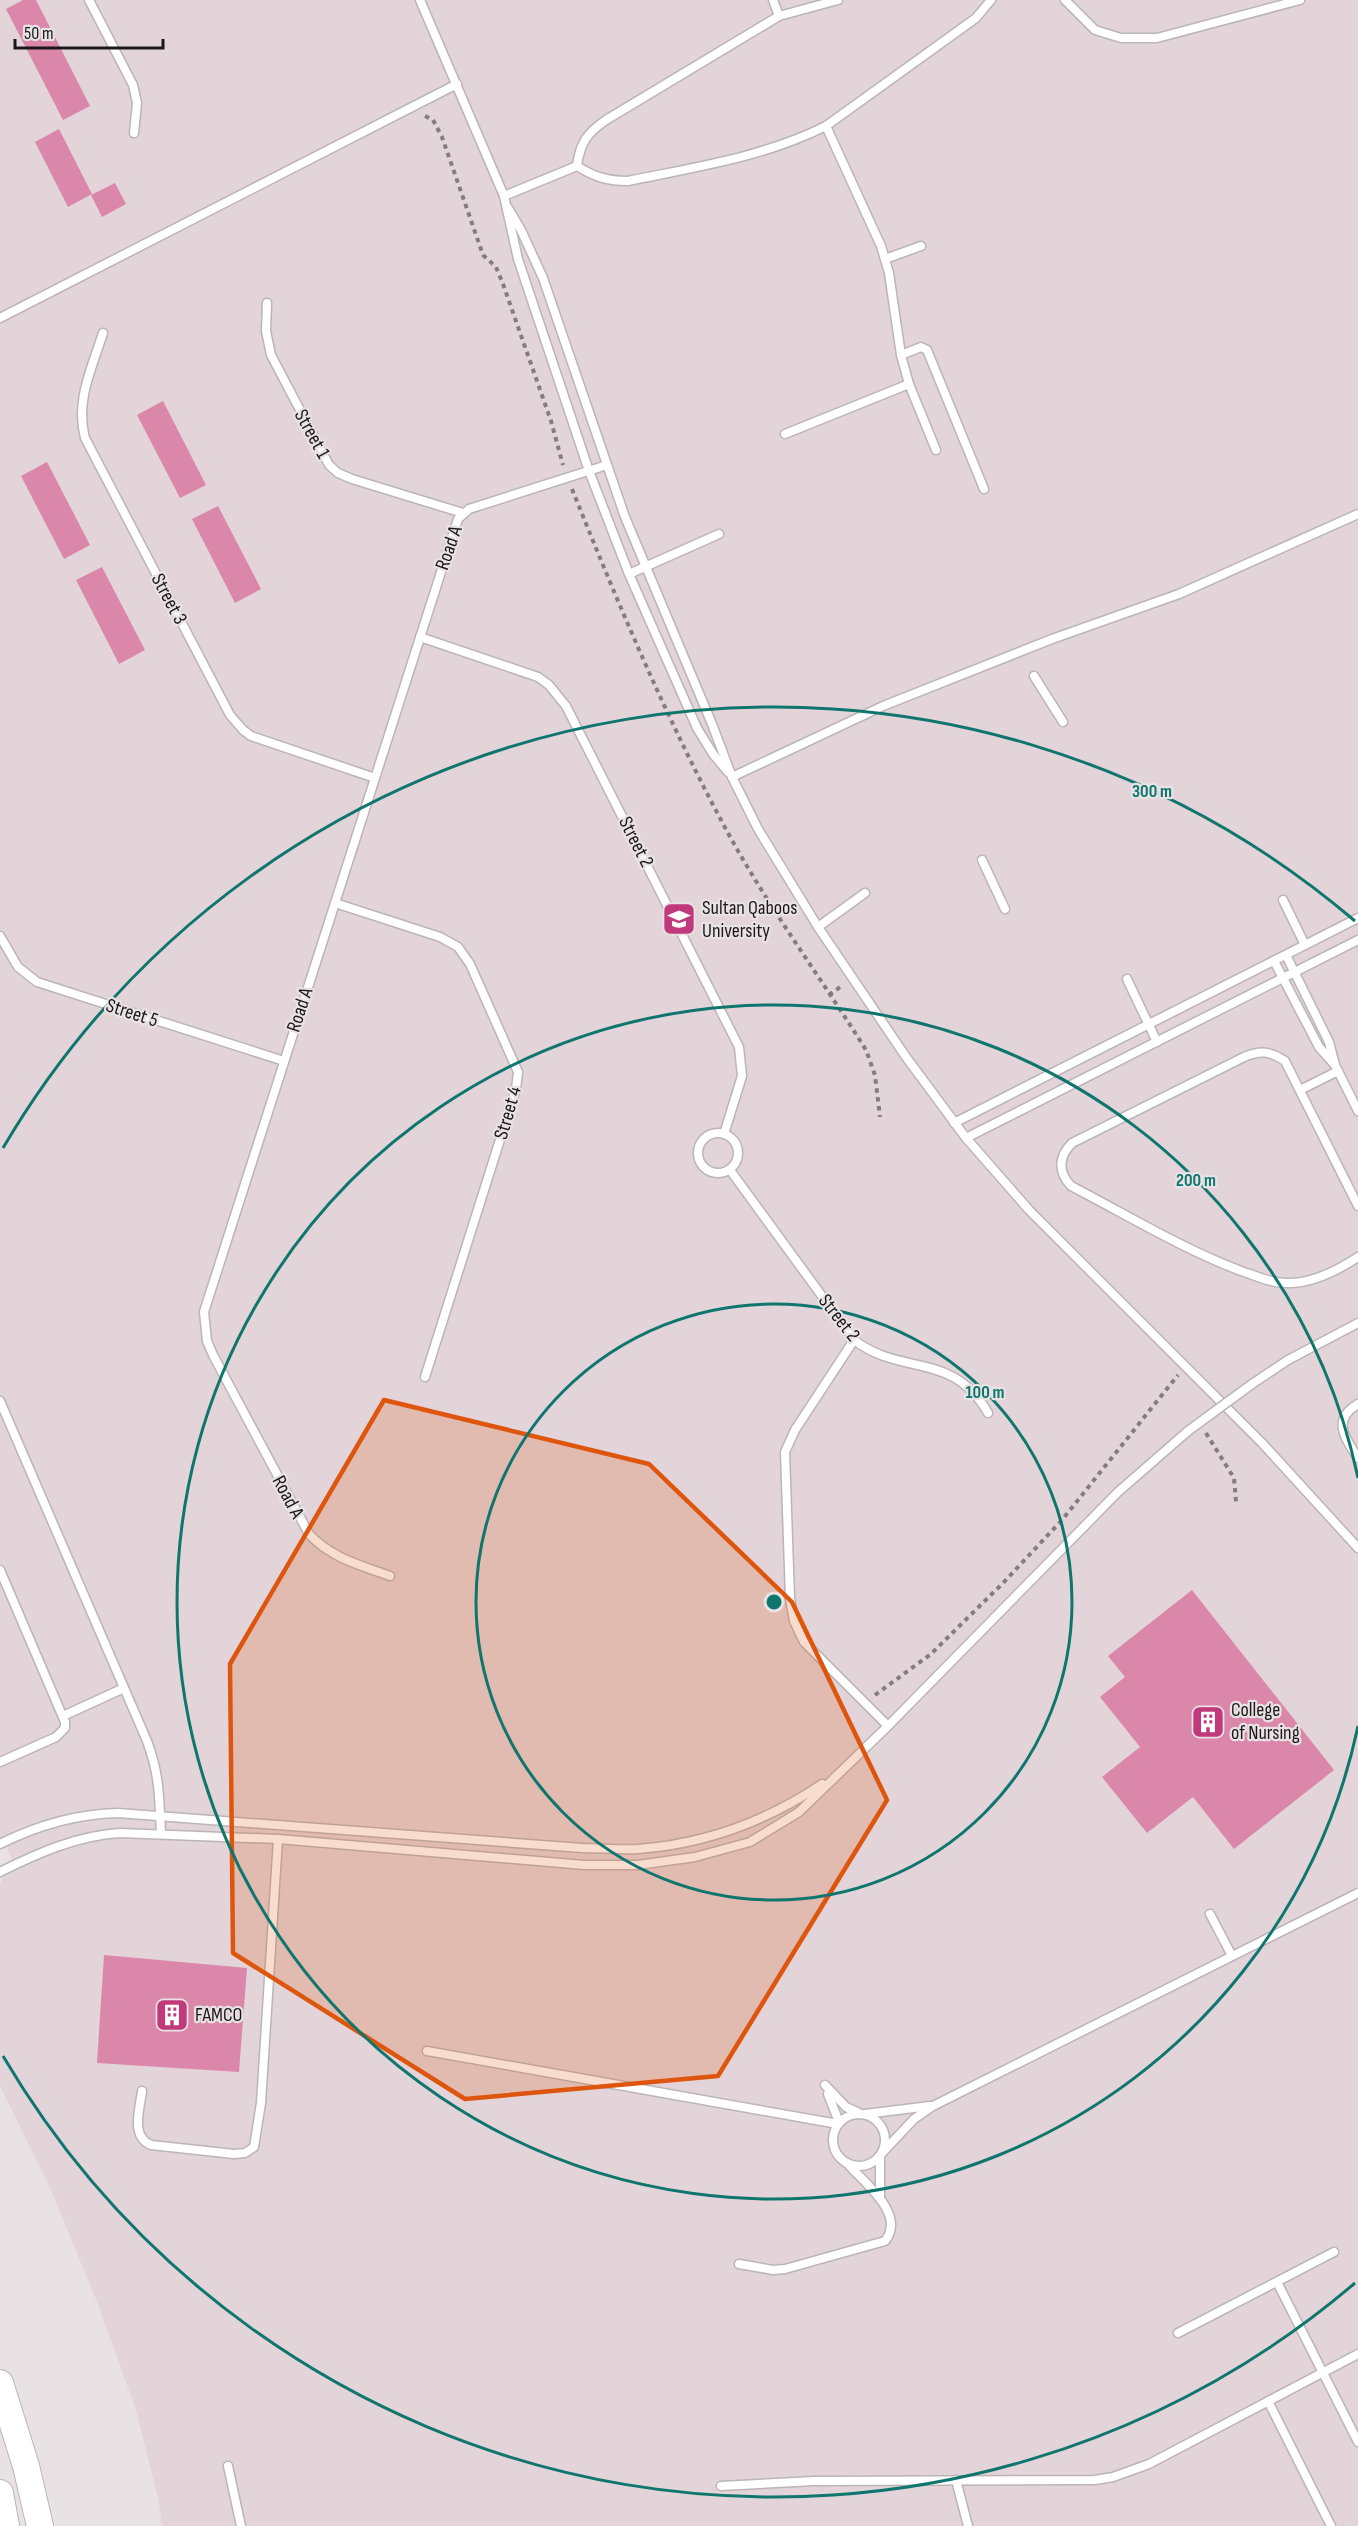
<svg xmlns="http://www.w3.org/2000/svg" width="1358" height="2526" font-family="'Sofia Sans Condensed',sans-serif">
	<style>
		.built { fill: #e3d4d9 }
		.building { fill: #db87a9 }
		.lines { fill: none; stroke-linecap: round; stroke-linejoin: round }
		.lane-casing { stroke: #bbb5b7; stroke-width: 11 }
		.primary-casing { stroke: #bbb5b7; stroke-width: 28 }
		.path { stroke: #827d7f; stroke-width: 4; stroke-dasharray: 4.5 4.5; stroke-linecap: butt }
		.lane { stroke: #fff; stroke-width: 8 }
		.primary { stroke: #fff; stroke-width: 26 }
		.lane-bridge-casing { stroke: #bbb5b7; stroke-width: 11; stroke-linecap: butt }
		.lane-bridge { stroke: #fff; stroke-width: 8 }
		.marked { fill: #de560d; fill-opacity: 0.2; stroke: #de560d; stroke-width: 4.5; stroke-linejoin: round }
		.ring { fill: none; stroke: #0f766e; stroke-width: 3 }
		.labels { text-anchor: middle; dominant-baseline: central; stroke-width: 4.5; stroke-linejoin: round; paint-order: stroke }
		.street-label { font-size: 20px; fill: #1b1819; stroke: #e9e2e4 }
		.poi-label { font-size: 20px; fill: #1b1819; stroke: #e9e2e4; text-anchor: start }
		.centre { fill: #0f766e; stroke: #e9e2e4; stroke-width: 3 }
		.ring-label { font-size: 18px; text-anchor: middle; font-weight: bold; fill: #0f766e; stroke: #e9e2e4; stroke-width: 4.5; stroke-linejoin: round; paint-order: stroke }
	</style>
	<rect width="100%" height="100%" fill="#e9e2e4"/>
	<polygon class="built" points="0,0 1358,0 1358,2526 162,2526 158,2498 136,2410 97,2302 51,2190 0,2086 0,1884 3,1877 17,1870 3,1838 0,1839"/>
	<g class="building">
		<polygon points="23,0 36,0 90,106 63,120 6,9"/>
		<polygon points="59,129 92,194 68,207 35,142"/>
		<polygon points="115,183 126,204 102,217 91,195"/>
		<polygon points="163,401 206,485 180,498 137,415"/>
		<polygon points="47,462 90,545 64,559 21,476"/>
		<polygon points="218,506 261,589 235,603 192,519"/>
		<polygon points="102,567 145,650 119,664 76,580"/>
		<polygon points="1192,1590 1334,1770 1234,1849 1193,1797 1147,1833 1102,1777 1140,1747 1100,1697 1125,1677 1108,1656"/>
		<polygon points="104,1955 247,1968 239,2072 97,2063"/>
	</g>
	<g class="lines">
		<g class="lane-casing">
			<g id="lane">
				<polyline points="89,0 133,85 137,103 134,133"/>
				<polyline points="420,0 504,196 518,259 589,471 629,574 697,728 713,754 728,772"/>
				<polyline points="773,0 779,16"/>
				<path d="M838 0 779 16 606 120C587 133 580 143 577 166 594 177 608 181 628 181 696 167 764 157 826 126L976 18 991 0"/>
				<polyline points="1065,0 1095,30 1121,38 1157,38 1300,0"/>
				<polyline points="826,126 881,246 889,273 901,355 909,384 936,450"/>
				<polyline points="504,196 577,166"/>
				<polyline points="508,208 521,230 543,278 625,517 712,724 732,777 758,829 818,927 906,1057 966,1138 1029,1210 1262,1443 1358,1548"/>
				<polyline points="885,259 921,246"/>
				<polyline points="267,303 266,331 271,355 329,465 338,473 352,479 463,513"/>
				<polyline points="0,318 457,84"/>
				<path d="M103 333C92 368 75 401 85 438L230 715 243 730 251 736 375 778"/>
				<polyline points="901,355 921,347 927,350 984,489"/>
				<polyline points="785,434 909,384"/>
				<polyline points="629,574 719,534"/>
				<polyline points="420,637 538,677 549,685 566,706 739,1047 742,1076 724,1134"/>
				<polyline points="1034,676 1063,722"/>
				<polyline points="732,777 883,706 1052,639 1179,594 1358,514"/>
				<polyline points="982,860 1005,909"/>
				<polyline points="1283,900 1305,945"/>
				<polyline points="335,903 440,937 458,947 470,964 518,1072 516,1089 425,1377"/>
				<polyline points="818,927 865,893"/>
				<polyline points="0,936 18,967 37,982 284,1061"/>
				<polyline points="1286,955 1329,1042 1335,1065"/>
				<polyline points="1274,961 1319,1047 1335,1065 1358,1111"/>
				<polyline points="1127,979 1157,1042"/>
				<polyline points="1300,1090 1338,1071"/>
				<polyline points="954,1123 1358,918"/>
				<circle cx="718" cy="1153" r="20"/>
				<polyline points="966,1138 1358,940"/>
				<path d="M730 1170 854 1340C902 1377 952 1350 988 1413"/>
				<path d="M1358 1206 1285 1061C1270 1051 1261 1050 1244 1057L1072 1143C1058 1157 1058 1172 1071 1186 1127 1215 1181 1248 1241 1271 1257 1276 1272 1284 1290 1283 1313 1283 1338 1270 1358 1257"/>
				<polyline points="854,1340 795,1430 785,1452 790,1598 794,1621 804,1642 888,1726"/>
				<polyline points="1252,1384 1288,1360 1358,1323"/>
				<path d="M0 1401 147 1741C160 1776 159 1797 161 1833"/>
				<path d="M1358 1404C1331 1420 1345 1438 1358 1458"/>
				<polyline points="0,1570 65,1722 65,1728 56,1737 0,1762"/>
				<path d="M390 1576C360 1565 331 1558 309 1534L213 1355 207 1341 204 1312 458 519 469 509 607 465"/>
				<polyline points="63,1716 124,1688"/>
				<path d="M0 1844C38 1825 75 1814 118 1813L582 1848C600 1848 619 1850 638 1849 704 1844 767 1821 822 1784"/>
				<path d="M0 1872C38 1853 76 1836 119 1833L278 1839 584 1865H638L695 1857 750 1842 799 1812 888 1726 1118 1492 1188 1431"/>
				<polyline points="1210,1914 1232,1956"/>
				<polyline points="427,2051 838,2124"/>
				<polyline points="825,2085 846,2107 859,2113"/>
				<path d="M142 2091C140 2109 130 2136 151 2145L234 2154 245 2153 254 2147 261 2103 278 1839"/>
				<polyline points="828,2094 839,2122"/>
				<polyline points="865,2114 930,2106"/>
				<circle cx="859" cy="2140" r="26"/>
				<polyline points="882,2153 914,2119 933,2106 1358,1893"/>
				<polyline points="880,2198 880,2156"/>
				<path d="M739 2264 773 2270 785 2269 885 2241C907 2214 863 2182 847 2163"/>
				<polyline points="1277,2282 1358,2442"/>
				<polyline points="1178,2333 1334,2252"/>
				<polyline points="1268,2401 1331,2526"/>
				<polyline points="228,2466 241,2526"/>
				<polyline points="956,2480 968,2526"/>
				<polyline points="721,2486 814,2481 1095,2480 1113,2477 1149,2464 1358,2354"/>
			</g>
		</g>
		<g class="primary-casing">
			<g id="primary">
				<polyline points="0,2383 26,2466 40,2526"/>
				<polyline points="0,2493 6,2526"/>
			</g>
		</g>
		<g class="path">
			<polyline points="425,116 433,120 442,137 483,255 496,267 503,284 551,421 563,465"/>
			<path d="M572 489C617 601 664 713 721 820 763 900 818 973 866 1050L875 1075 880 1117"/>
			<polyline points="829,995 843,985"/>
			<polyline points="1206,1433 1234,1478 1236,1502"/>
			<polyline points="875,1695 931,1654 1004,1582 1062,1520 1178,1375"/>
		</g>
		<use href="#lane" class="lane"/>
		<use href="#primary" class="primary"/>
		<g class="lane-bridge-casing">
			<polyline id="lane-bridge" points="1188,1431 1252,1384"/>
		</g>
		<use href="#lane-bridge" class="lane-bridge"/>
	</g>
	<path class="marked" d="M384 1400 649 1464 792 1602 887 1800 718 2076 465 2099 233 1953 230 1664Z"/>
	<g class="ring">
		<circle cx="774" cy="1602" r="298"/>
		<path d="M1358 1726A597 597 0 1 1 1358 1478"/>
		<path d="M1355 2283A895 895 0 0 1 3 2056M3 1148A895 895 0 0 1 1355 921"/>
	</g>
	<defs>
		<g id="university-square" transform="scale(1.725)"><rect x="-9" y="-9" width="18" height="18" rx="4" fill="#bf397b" stroke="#e9e2e4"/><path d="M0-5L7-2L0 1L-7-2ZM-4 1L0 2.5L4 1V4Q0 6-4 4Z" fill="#fff"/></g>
		<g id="building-square" transform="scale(1.725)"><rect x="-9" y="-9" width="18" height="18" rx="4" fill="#bf397b" stroke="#e9e2e4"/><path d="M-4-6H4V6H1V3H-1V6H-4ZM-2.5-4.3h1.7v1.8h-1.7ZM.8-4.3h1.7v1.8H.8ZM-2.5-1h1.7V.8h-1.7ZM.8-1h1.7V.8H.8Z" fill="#fff"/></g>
	</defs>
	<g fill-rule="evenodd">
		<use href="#university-square" x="679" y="919"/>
		<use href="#building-square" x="1208" y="1722"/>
		<use href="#building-square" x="172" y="2015"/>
	</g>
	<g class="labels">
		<g class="street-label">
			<text transform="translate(312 434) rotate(61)">Street 1</text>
			<text transform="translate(449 548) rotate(-71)">Road A</text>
			<text transform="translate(169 599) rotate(62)">Street 3</text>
			<text transform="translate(636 842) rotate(63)">Street 2</text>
			<text transform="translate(300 1010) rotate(-72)">Road A</text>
			<text transform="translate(132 1013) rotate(18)">Street 5</text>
			<text transform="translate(508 1113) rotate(-74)">Street 4</text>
			<text transform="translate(839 1318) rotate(52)">Street 2</text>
			<text transform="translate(288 1497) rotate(62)">Road A</text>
		</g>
		<g class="poi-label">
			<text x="702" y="908">Sultan Qaboos<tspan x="702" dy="23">University</tspan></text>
			<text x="1231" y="1710">College<tspan x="1231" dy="23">of Nursing</tspan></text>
			<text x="195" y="2015">FAMCO</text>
		</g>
	</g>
	<circle cx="774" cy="1602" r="9" class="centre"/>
	<g class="ring-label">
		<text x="1152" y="797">300 m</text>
		<text x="1196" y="1186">200 m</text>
		<text x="985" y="1398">100 m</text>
	</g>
	<path d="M15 39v9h148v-9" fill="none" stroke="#1b1819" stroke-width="3"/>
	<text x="24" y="39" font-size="18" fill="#1b1819" stroke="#e9e2e4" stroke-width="4.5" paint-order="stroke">50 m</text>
</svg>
